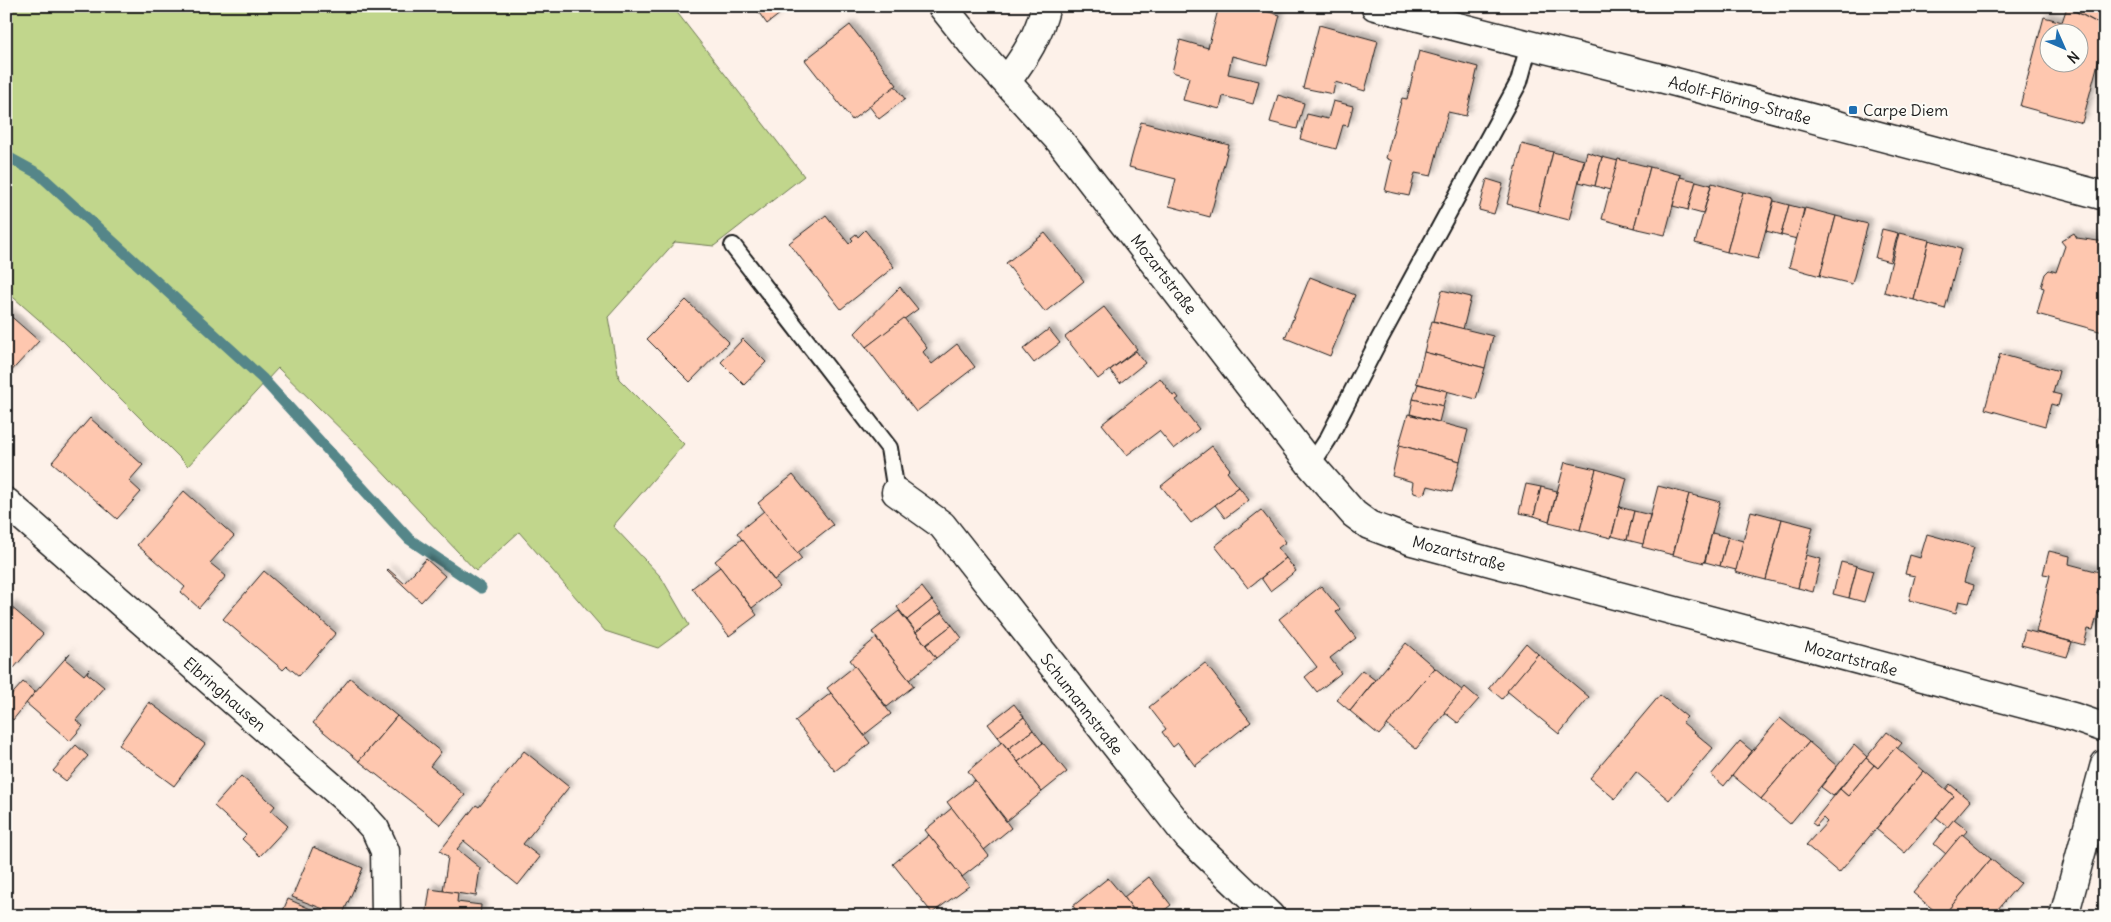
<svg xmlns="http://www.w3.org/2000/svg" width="2111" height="922" font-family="Delius,sans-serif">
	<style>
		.green { fill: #c1d68c; stroke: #6e7954 }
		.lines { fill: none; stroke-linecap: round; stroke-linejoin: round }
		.stream { stroke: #558689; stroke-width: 11 }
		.building { fill: #fec7af; stroke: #1c1c1c; fill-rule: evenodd; filter: url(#shadow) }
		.lane-casing { stroke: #1c1c1c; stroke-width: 20 }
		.street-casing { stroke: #1c1c1c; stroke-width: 31 }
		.lane { stroke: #fdfcf7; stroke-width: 16 }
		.street { stroke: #fdfcf7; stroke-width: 28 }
		.poi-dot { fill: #1f6fb2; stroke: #fdfcf7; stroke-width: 2 }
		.labels { text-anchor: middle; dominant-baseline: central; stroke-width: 4; stroke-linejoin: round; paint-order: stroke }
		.street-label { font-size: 16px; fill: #1c1c1c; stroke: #fdfcf7 }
		.poi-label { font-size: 16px; fill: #1c1c1c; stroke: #fdfcf7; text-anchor: start }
	</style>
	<defs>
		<filter id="shadow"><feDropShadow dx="4.5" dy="-4.5" stdDeviation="2.5" flood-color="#0004"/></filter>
	</defs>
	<rect width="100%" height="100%" fill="#fdf1e9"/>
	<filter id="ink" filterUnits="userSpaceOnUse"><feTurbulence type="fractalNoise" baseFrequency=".02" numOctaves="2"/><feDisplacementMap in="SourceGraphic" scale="10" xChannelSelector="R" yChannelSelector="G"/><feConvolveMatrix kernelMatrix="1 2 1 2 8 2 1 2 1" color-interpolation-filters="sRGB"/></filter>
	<g filter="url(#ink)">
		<polygon class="green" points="6,6 672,6 804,176 714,246 675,242 608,317 619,379 684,444 613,526 661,577 689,625 658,648 605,631 519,532 476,571 355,443 278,368 188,466 61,339 6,291"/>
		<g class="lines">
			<polyline class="stream" points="6,156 39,174 262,378 409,539 481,588"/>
		</g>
		<g class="building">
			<polygon points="754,6 790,6 767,24"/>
			<polygon points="1219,6 1246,6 1280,15 1267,65 1232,56 1228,74 1259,81 1253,104 1223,96 1220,109 1183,100 1189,77 1172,72 1180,40 1208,48"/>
			<polygon points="2105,6 2105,27 2066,6"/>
			<path d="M2067 7 2105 27V37L2082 123 2020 106 2044 17 2062 22ZM2048 32H2078V62H2048Z"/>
			<polygon points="850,25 897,85 852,120 805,60"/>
			<polygon points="1319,25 1378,41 1365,91 1335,82 1333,94 1303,88"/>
			<polygon points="1419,51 1478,67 1466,116 1448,112 1431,176 1415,173 1409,196 1385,191 1392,161 1386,158 1402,98 1407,99"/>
			<polygon points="895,86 905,99 879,119 869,106"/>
			<polygon points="1278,95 1304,103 1297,129 1270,122"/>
			<polygon points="1333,101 1353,106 1348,126 1343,125 1336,149 1300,139 1307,114 1328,119"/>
			<polygon points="1141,122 1229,145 1210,217 1169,206 1176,179 1129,167"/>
			<polygon points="1522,144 1553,152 1538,212 1507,204"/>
			<polygon points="1553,152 1584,160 1569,220 1538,212"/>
			<polygon points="1587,152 1602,157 1595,186 1579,182"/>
			<polygon points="1602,157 1618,161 1610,190 1595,186"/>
			<polygon points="1618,159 1650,167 1634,228 1602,219"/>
			<polygon points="1650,167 1681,175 1665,235 1634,228"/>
			<polygon points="1680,177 1696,181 1688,210 1673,206"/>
			<polygon points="1487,179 1503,184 1494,214 1479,210"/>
			<polygon points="1696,181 1711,185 1703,214 1688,210"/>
			<polygon points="1712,183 1743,192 1727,252 1695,243"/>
			<polygon points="1743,192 1774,199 1758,259 1727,252"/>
			<polygon points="1774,201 1789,205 1781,235 1766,231"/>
			<polygon points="1789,205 1804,209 1797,239 1781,235"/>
			<polygon points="1805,208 1836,216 1820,276 1789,267"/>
			<polygon points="826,215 849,244 853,240 851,238 856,234 858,237 865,230 894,267 841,309 789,243"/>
			<polygon points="1836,216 1868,224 1852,284 1820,276"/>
			<polygon points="1882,229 1898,233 1890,262 1875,258"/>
			<polygon points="1045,233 1084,281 1045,312 1006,263"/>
			<polygon points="1899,233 1929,240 1914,300 1884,292"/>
			<polygon points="2074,233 2077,238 2105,242 2103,332 2037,314 2044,288 2041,287 2045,274 2049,270 2056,272 2065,246 2061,241"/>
			<polygon points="1929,240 1961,249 1945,309 1914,300"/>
			<polygon points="1310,277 1355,295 1330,356 1285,338"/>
			<polygon points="900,287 918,309 866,347 855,333"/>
			<polygon points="1442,290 1471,297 1463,329 1434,321"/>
			<polygon points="686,300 729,342 690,382 647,339"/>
			<polygon points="1104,307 1137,349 1098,379 1065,337"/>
			<polygon points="6,312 39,341 6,377"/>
			<polygon points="904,318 927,348 923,352 932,364 957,344 975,367 916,412 866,347"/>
			<polygon points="1432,321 1493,336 1485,368 1424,352"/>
			<polygon points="1049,329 1060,343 1034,363 1023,349"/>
			<polygon points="743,339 766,362 744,385 721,362"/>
			<polygon points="1136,351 1145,363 1120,383 1110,370"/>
			<polygon points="1424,352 1485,368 1476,399 1416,383"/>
			<polygon points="2000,354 2059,371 2053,393 2061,395 2058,406 2051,404 2045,426 1985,409"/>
			<polygon points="1160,378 1173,396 1176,394 1179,398 1176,400 1199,429 1174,449 1159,431 1127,455 1102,424"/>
			<polygon points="1418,384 1447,391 1443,406 1413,399"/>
			<polygon points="1413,399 1443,406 1439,422 1410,414"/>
			<polygon points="2103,399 2105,400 2105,444 2098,442 2104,422 2097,420"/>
			<polygon points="1408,414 1468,430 1460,461 1399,445"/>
			<polygon points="90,418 143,465 129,481 141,492 117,519 52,462"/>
			<polygon points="1399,445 1460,461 1452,492 1428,486 1426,492 1421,495 1414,493 1412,488 1413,482 1392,476"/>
			<polygon points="1212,446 1230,469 1227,472 1239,487 1191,523 1161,486"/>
			<polygon points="1565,462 1596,469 1580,530 1549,522"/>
			<polygon points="1596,469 1627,478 1611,538 1580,530"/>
			<polygon points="793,475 833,525 797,553 758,503"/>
			<polygon points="1526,484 1541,487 1534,516 1519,513"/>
			<polygon points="1658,486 1689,494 1673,555 1642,547"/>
			<polygon points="1239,487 1249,500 1225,518 1215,505"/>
			<polygon points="1541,487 1557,491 1549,521 1534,516"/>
			<polygon points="184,491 234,536 210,563 226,576 199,608 181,592 185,587 137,545"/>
			<polygon points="1689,494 1720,502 1704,563 1673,555"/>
			<polygon points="1619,507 1634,511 1627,540 1612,536"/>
			<polygon points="1261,510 1286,542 1278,548 1286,558 1248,588 1215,546"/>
			<polygon points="764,511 802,559 774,580 737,533"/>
			<polygon points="1634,511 1650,515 1643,544 1627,540"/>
			<polygon points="1751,511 1782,519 1766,580 1735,572"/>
			<polygon points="1782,519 1813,527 1798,588 1766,580"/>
			<polygon points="1712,533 1728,537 1720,566 1705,562"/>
			<polygon points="1927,534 1974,547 1964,582 1974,585 1969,603 1959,601 1956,613 1909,600 1915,576 1905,574 1910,555 1920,558"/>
			<polygon points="1728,537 1743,541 1736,570 1720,566"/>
			<polygon points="742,539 779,587 752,608 715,561"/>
			<polygon points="2049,551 2070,556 2069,564 2103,573 2097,594 2103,596 2093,630 2088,629 2084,645 2036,632 2050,575 2043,574"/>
			<polygon points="1806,555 1821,559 1813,592 1798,588"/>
			<polygon points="1286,558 1296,571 1270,591 1261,578"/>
			<polygon points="426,559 445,576 421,602 387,570 388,569 404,583"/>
			<polygon points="1841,562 1857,566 1849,598 1833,594"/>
			<polygon points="1857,566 1873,571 1864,602 1849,598"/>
			<polygon points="720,567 757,615 729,636 692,588"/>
			<polygon points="264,571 336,633 299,676 287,666 283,670 223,619"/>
			<polygon points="1321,586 1340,609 1336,612 1356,638 1330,658 1341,673 1317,692 1305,677 1317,667 1279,619"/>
			<polygon points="922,587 932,600 907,620 897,607"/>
			<polygon points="932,600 942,612 916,632 907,620"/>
			<polygon points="10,606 43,634 14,668 6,661 6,610"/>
			<polygon points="899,611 936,658 909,680 872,632"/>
			<polygon points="942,612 952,625 926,645 916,632"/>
			<polygon points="952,625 962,638 936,658 926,645"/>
			<polygon points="2025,630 2072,642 2067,657 2021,645"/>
			<polygon points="876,638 914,686 887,707 850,660"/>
			<polygon points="1406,643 1435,668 1379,735 1350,711"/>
			<polygon points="1526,643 1538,654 1502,699 1489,688"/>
			<polygon points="70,653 65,659 84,675 89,669 87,673 104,687 76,720 83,726 70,741 26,703"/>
			<polygon points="1538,654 1589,697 1559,734 1507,691"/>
			<polygon points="1205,663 1251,722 1195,766 1178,743 1173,747 1162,732 1166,729 1149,707"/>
			<polygon points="855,666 891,714 864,735 827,688"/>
			<polygon points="1435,668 1463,691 1416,749 1387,725"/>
			<polygon points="1362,670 1375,680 1350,711 1336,699"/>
			<polygon points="350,678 397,716 359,761 313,723"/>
			<polygon points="23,682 35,692 13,720 6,714 6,701"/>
			<polygon points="1465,687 1479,699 1458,723 1444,712"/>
			<polygon points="831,693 870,743 835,771 795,721"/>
			<polygon points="1660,695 1687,717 1682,722 1713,748 1669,800 1636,772 1615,799 1590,778"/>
			<polygon points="149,702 205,744 174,786 119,745"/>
			<polygon points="1014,704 1024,717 998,737 988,724"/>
			<polygon points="397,716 441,752 430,766 465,795 441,825 359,761"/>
			<polygon points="1024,717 1033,730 1008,749 998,737"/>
			<polygon points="1780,718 1809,742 1761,799 1732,775"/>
			<polygon points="1033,730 1043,743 1018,762 1008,749"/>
			<polygon points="1887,732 1902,743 1897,749 1896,747 1878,768 1866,758"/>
			<polygon points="1740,741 1752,751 1724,786 1711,775"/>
			<polygon points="1002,742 1042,792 1007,821 968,771"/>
			<polygon points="1809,742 1837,766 1790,824 1761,799"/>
			<polygon points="1043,743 1067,772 1042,792 1018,762"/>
			<polygon points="76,745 88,756 66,781 53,771"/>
			<polygon points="1854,745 1867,757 1833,796 1821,787"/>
			<polygon points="1896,747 1924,771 1839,873 1806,845 1827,822 1823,818 1816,826 1812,823 1840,789 1848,796 1874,765 1878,768"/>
			<polygon points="524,751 569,787 523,844 540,857 518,885 464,841 457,849 480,868 476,896 443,891 448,857 440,851 476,805 479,807"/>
			<polygon points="1866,758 1874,765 1848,796 1840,789"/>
			<polygon points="1924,771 1954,796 1905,853 1876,829"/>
			<polygon points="241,776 275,806 271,811 288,826 260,856 242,839 246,835 214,806"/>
			<polygon points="975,780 1011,828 984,850 947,802"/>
			<polygon points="1950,784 1970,801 1948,827 1936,817 1954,796 1946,789"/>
			<polygon points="952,808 989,856 962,877 925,830"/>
			<polygon points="1954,819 1968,830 1946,854 1934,844"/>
			<polygon points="1962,834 1991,859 1943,916 1941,916 1913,893"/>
			<polygon points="929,835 969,886 932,913 893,864"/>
			<polygon points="313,847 363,868 342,916 292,897"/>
			<polygon points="1991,859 2020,883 1992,916 1943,916"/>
			<polygon points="1149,877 1171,905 1157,916 1138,916 1124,897"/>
			<polygon points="1108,878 1124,897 1138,916 1080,916 1073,906"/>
			<polygon points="430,889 458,893 457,902 481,905 480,916 426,916"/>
			<polygon points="288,899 315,911 313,916 288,916 282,913"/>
		</g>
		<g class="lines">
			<g class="lane-casing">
				<g id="lane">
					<polyline points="733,246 889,448 896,492"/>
					<polyline points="1311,465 1328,439 1380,338 1519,82 1529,45"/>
				</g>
			</g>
			<g class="street-casing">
				<g id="street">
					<polyline points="942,6 978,51 1060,141 1311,465 1354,514 1369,525 1412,541 2073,717 2105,728"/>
					<polyline points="1375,6 1664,79 2105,196"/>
					<path d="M1007 81C1026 55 1038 37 1046 6"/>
					<polyline points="896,492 942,525 1188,837 1270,916"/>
					<polyline points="6,502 356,808 375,829 385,851 386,916"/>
					<polyline points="2064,916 2105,764"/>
				</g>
			</g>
			<use href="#lane" class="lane"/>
			<use href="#street" class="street"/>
		</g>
	</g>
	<rect class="poi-dot" x="1848" y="105" width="10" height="10" rx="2.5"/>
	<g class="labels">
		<g class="street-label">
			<text transform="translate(1740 100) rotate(15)">Adolf-Flöring-Straße</text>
			<text transform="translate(1164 274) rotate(52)">Mozartstraße</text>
			<text transform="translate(1459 553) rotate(15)">Mozartstraße</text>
			<text transform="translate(1851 658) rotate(15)">Mozartstraße</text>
			<text transform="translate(225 694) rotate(41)">Elbringhausen</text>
			<text transform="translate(1082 704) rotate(52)">Schumannstraße</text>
		</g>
		<g class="poi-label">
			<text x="1863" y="110">Carpe Diem</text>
		</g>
	</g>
	<rect width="2111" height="922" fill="none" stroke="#fdfcf7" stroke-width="25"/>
	<rect x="12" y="12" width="2086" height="897" fill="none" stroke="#1c1c1c" stroke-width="2" filter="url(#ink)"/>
	<g transform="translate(2064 48) rotate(135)"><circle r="24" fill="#fdfcf7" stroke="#a3a29f"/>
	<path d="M0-4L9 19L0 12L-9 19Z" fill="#1f6fb2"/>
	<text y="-8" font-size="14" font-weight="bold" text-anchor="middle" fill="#1c1c1c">N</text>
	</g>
</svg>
